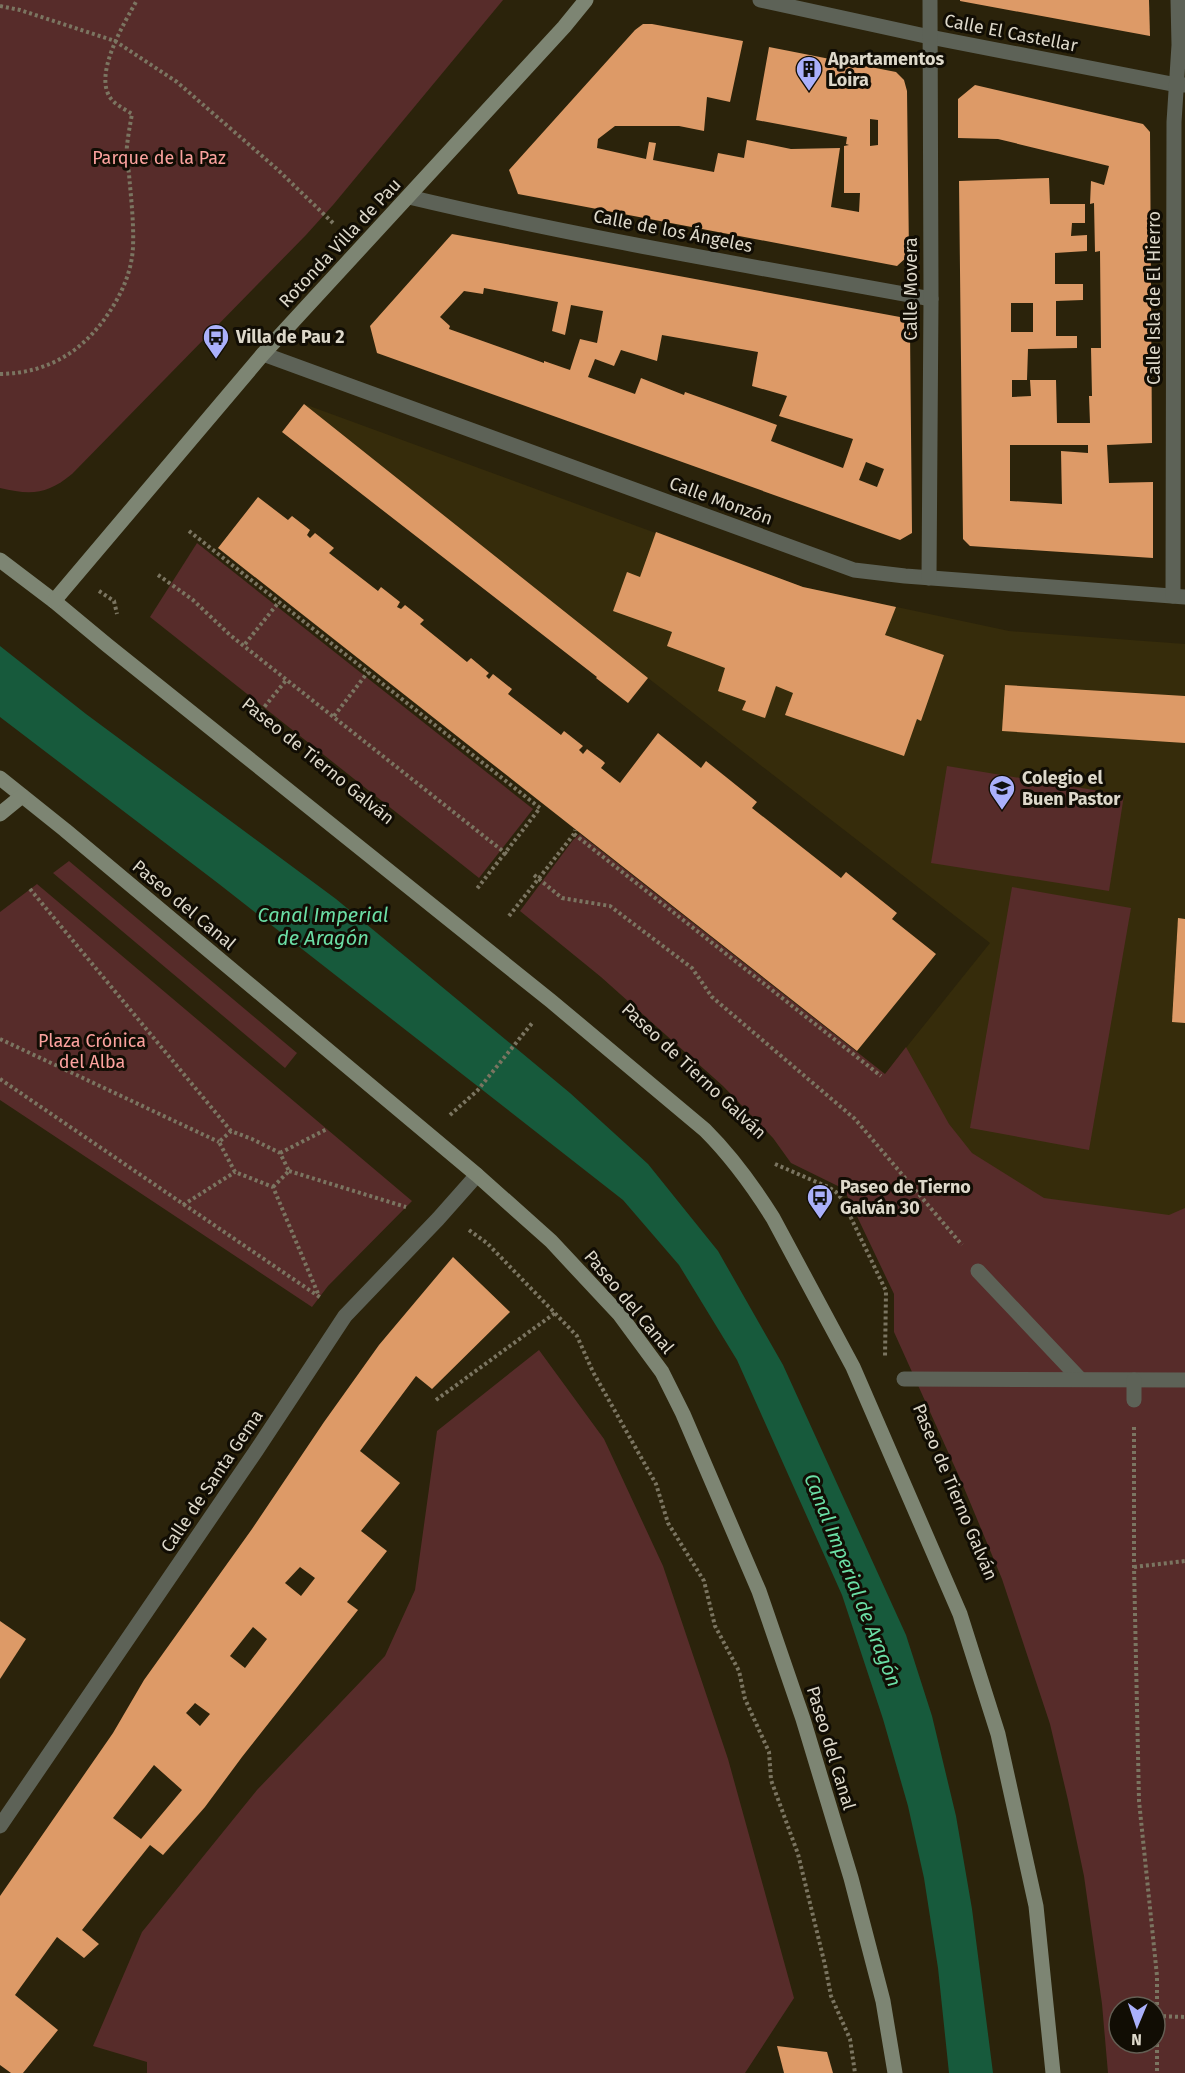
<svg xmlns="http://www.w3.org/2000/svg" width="1185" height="2073" font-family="'Fira Sans',sans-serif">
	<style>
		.built { fill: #362c0b }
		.green { fill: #572c2a; fill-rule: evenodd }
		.water { fill: #175a3c }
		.building { fill: #dd9a67; fill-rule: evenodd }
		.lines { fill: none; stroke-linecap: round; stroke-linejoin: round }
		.path { stroke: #7b7561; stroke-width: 4; stroke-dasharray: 3 3; stroke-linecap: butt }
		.street { stroke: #5d6257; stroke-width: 15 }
		.secondary { stroke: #7d8573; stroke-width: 15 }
		.labels { text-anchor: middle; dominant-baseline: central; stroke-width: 6; stroke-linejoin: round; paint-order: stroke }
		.street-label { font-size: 18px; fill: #ddd8ca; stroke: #110d04 }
		.poi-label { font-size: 18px; font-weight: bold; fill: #ddd8ca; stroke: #110d04; text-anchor: start }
		.park-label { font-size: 18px; fill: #fca29e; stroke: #110d04 }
		.water-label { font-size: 20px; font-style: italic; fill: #6bdea5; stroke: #110d04 }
	</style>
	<rect width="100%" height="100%" fill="#2b230b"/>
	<polygon class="built" points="304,404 803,587 1009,631 1185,644 1185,1360 885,1074 990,943 648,678"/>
	<g class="green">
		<path d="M0 0H503L333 205 306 235 72 474C47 495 30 495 0 488Z"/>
		<polygon points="197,543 533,809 479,878 150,617"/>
		<polygon points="947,766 1124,795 1109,891 931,863"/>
		<path d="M580 834 885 1074 906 1047 949 1124 972 1153 1044 1198 1169 1215 1185 1208V2073H1108L1102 2004 1084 1876 1068 1800 1050 1724 1002 1579 962 1483 894 1332V1294L844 1189 791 1163 773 1138 723 1086 601 977 520 911 573 840ZM1119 2007H1155V2043H1119Z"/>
		<polygon points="69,861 297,1053 285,1068 53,873"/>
		<polygon points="37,884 412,1201 328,1286 312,1307 0,1100 0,912"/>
		<polygon points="1012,887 1131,908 1089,1150 970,1128"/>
		<polygon points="539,1350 604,1439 663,1566 728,1759 794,1998 745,2073 147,2073 147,2062 93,2046 142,1932 257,1790 385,1656 415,1590 437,1431"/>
	</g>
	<polygon class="water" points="0,646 86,714 336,899 570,1093 648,1164 718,1251 783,1365 906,1635 932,1716 956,1816 972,1909 993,2073 949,2073 938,1968 924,1878 908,1806 883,1719 842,1595 737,1360 679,1265 623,1200 219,884 0,717"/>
	<g class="building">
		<polygon points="960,0 1149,0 1150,36 960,1"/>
		<path d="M643 24H652L743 41 730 102 707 97 704 131 679 126H615L598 139 597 148 646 159 649 142 656 143 653 160 714 172 718 153 744 158 747 140 791 149 840 148 831 207 859 212 860 193H844V146L849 145 846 144 847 137 756 120 769 47 896 72 904 80 907 91 909 255 897 266 518 194 509 170 635 30ZM870 119 878 120V145L870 146Z"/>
		<path d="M975 85 1143 124 1150 132 1152 443 1107 445 1109 483 1153 482V558L970 546 963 539 959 181 1049 178 1050 204H1085V223H1072L1071 236 1087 235V251L1055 253V284H1083V300L1056 301V336H1077V348L1028 349 1027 380H1012V397L1031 396 1030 380H1056L1057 423H1090L1089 396H1092L1091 348H1101L1100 251 1095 252 1094 203 1090 204 1091 181 1104 185 1109 166 998 139 958 138V99ZM1011 303H1033V332H1011ZM1010 445H1088V453L1061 451 1062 504 1010 501Z"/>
		<path d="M452 234 900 317 910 331 912 533 900 540 377 353 370 326ZM484 288 558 302 552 331 565 335 571 305 603 311 597 343 580 339 570 370 544 361V363L449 329 450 326 440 317 464 291 483 294ZM662 335 758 352 752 386 787 396 779 416 853 439 843 468 771 441 777 425 685 392 684 395 641 378 635 394 588 377 595 359 614 366 621 350 657 361ZM866 462 884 469 877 487 859 480Z"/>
		<polygon points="304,404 648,678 628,703 596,678 597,677 282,432"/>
		<polygon points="258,497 288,520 292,516 310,530 307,535 310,538 315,533 334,548 329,553 378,591 381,587 400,602 397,607 401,609 405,605 424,620 420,624 467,662 471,658 489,673 486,676 489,679 493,674 512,689 508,694 561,735 564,731 583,746 579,750 583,754 587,749 603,761 605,763 601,768 620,783 658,733 701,768 706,761 731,781 757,802 752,808 841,878 846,872 897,913 892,919 936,954 857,1051 218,548"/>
		<polygon points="656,532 803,587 896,607 885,635 944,655 921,721 917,719 904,756 785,715 793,693 776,686 765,718 742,710 746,701 718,691 725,668 667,646 672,632 613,611 627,572 640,577"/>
		<polygon points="1005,685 1185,696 1185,743 1002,731"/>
		<polygon points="1178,918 1185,919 1185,1023 1172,1022"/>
		<path d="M453 1257 510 1312 432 1389 416 1376 360 1451 400 1483 361 1531 387 1551 347 1602 358 1610 242 1757 205 1807 163 1855 150 1845 82 1930 99 1944 84 1958 57 1937 15 1995 58 2030 23 2073H11L0 2065V1896L113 1733 144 1680 252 1529 324 1422 379 1345ZM300 1567 315 1578 301 1596 285 1583ZM253 1627 267 1639 245 1668 230 1656ZM195 1703 210 1714 200 1726 186 1713ZM154 1765 182 1790 141 1839 113 1818Z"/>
		<polygon points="0,1621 26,1639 0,1679"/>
		<polygon points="777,2046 827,2052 833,2073 784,2073"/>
	</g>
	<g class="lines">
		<g class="path">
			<polyline points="0,6 20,10 115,41 177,82 277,169 334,224"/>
			<path d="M0 374C53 373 89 347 115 303 125 286 132 267 133 247 134 223 131 198 129 174 128 165 126 155 127 146 128 136 130 125 132 114 126 110 118 106 113 101 90 78 125 22 137 0"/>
			<polyline points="189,531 540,808 476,890"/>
			<polyline points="158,575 193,600 230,635 509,856"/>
			<polyline points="99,591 114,601 117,614"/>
			<polyline points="245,644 279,602"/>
			<polyline points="257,716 287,679"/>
			<polyline points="334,716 368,672"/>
			<polyline points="574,834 881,1076"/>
			<polyline points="534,875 562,898 610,906 692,968 712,997 855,1119 962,1245"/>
			<polyline points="30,889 231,1131"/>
			<polyline points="509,916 574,834 575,830"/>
			<polyline points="0,1039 219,1142"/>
			<polyline points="0,1079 321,1298"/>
			<polyline points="450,1115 477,1091 533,1022"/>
			<polyline points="280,1153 327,1129"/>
			<polyline points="775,1164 828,1187 836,1192 842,1199 886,1291 885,1357"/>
			<polyline points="289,1171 406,1207"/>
			<polyline points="273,1187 289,1171 280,1153 252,1139 231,1131 219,1142 235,1172 273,1187 319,1296"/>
			<polyline points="183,1205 235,1172"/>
			<polyline points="469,1230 487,1243 577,1336 593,1372 656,1484 668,1523 704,1581 715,1626 739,1671 745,1699 769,1752 771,1780 798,1854 825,1965 831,1996 850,2039 855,2073"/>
			<polyline points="436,1400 555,1313"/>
			<polyline points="1134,1427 1134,1567 1139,1801 1157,1976 1157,2073"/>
			<polyline points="1134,1567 1185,1561"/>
			<polyline points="1157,2016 1185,2017"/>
		</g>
		<g class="street">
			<polyline points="760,0 930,37 1177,85 1185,85"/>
			<path d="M409 197C581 238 757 267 931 299"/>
			<polyline points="263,354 854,570 905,576 1185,597"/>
			<polyline points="929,578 931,299 930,0"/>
			<polyline points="1173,596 1174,122 1179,45 1178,0"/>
			<polyline points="978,1271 1080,1379"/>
			<polyline points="904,1379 1185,1380"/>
			<polyline points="1134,1380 1134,1400"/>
			<polyline points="0,1826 256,1451 345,1316 438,1219 477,1175"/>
		</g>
		<g class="secondary">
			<path d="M0 560 54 601 107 645 551 1001 705 1130C732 1157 753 1186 773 1218L853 1367 960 1614 998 1734 1036 1906 1053 2073"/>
			<polyline points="54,601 263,354 564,27 586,0"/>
			<polyline points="0,778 65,830 477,1175 551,1241 620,1315 662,1372 683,1414 759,1591 803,1719 851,1878 883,2001 895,2073"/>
			<polyline points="0,814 22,796"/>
		</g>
	</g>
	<defs>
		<g id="building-pin" transform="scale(1.35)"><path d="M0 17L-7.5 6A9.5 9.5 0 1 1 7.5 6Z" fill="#aab0fb" stroke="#110d04"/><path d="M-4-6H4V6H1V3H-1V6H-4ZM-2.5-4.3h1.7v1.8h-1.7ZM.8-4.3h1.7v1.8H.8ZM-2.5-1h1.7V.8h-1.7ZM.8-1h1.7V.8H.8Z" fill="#111"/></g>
		<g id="bus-pin" transform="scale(1.35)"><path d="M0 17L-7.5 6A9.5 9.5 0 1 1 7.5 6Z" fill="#aab0fb" stroke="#110d04"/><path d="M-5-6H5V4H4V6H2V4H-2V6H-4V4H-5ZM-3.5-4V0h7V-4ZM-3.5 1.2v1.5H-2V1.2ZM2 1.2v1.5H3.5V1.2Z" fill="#111"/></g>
		<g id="school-pin" transform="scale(1.35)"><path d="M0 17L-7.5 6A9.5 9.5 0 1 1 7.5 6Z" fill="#aab0fb" stroke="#110d04"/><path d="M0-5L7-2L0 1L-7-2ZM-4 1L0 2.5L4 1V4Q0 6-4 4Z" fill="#111"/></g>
	</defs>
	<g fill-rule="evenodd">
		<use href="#building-pin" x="809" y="69"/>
		<use href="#bus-pin" x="216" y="337"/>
		<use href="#school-pin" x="1002" y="788"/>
		<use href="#bus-pin" x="820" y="1197"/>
	</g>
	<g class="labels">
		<g class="street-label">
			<text transform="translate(1011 33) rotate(11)">Calle El Castellar</text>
			<text transform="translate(673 231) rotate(11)">Calle de los Ángeles</text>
			<text transform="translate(340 243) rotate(-47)">Rotonda Villa de Pau</text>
			<text transform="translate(911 289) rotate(-90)">Calle Movera</text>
			<text transform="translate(1154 298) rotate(-90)">Calle Isla de El Hierro</text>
			<text transform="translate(721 501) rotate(20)">Calle Monzón</text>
			<text transform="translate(318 761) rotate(39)">Paseo de Tierno Galván</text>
			<text transform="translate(184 905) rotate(40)">Paseo del Canal</text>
			<text transform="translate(694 1071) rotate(43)">Paseo de Tierno Galván</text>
			<text transform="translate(629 1302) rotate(50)">Paseo del Canal</text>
			<text transform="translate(212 1481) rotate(-56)">Calle de Santa Gema</text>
			<text transform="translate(955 1492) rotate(67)">Paseo de Tierno Galván</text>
			<text transform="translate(831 1748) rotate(73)">Paseo del Canal</text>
		</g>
		<g class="poi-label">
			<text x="828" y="59">Apartamentos<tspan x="828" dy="21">Loira</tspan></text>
			<text x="236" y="337">Villa de Pau 2</text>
			<text x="1022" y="778">Colegio el<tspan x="1022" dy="21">Buen Pastor</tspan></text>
			<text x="840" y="1187">Paseo de Tierno<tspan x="840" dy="21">Galván 30</tspan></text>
		</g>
		<g class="park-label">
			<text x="159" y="158">Parque de la Paz</text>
			<text x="92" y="1041">Plaza Crónica<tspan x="92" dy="21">del Alba</tspan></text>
		</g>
		<g class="water-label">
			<text x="323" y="915">Canal Imperial<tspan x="323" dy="23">de Aragón</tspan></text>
			<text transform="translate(853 1580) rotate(68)">Canal Imperial de Aragón</text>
		</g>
	</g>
	<g transform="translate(1137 2025) rotate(182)"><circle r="28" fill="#110d04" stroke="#635e53" stroke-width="1.5"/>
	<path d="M0-4.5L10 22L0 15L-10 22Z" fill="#aab0fb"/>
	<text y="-9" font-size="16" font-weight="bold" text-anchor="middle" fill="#ddd8ca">N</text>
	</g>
</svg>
